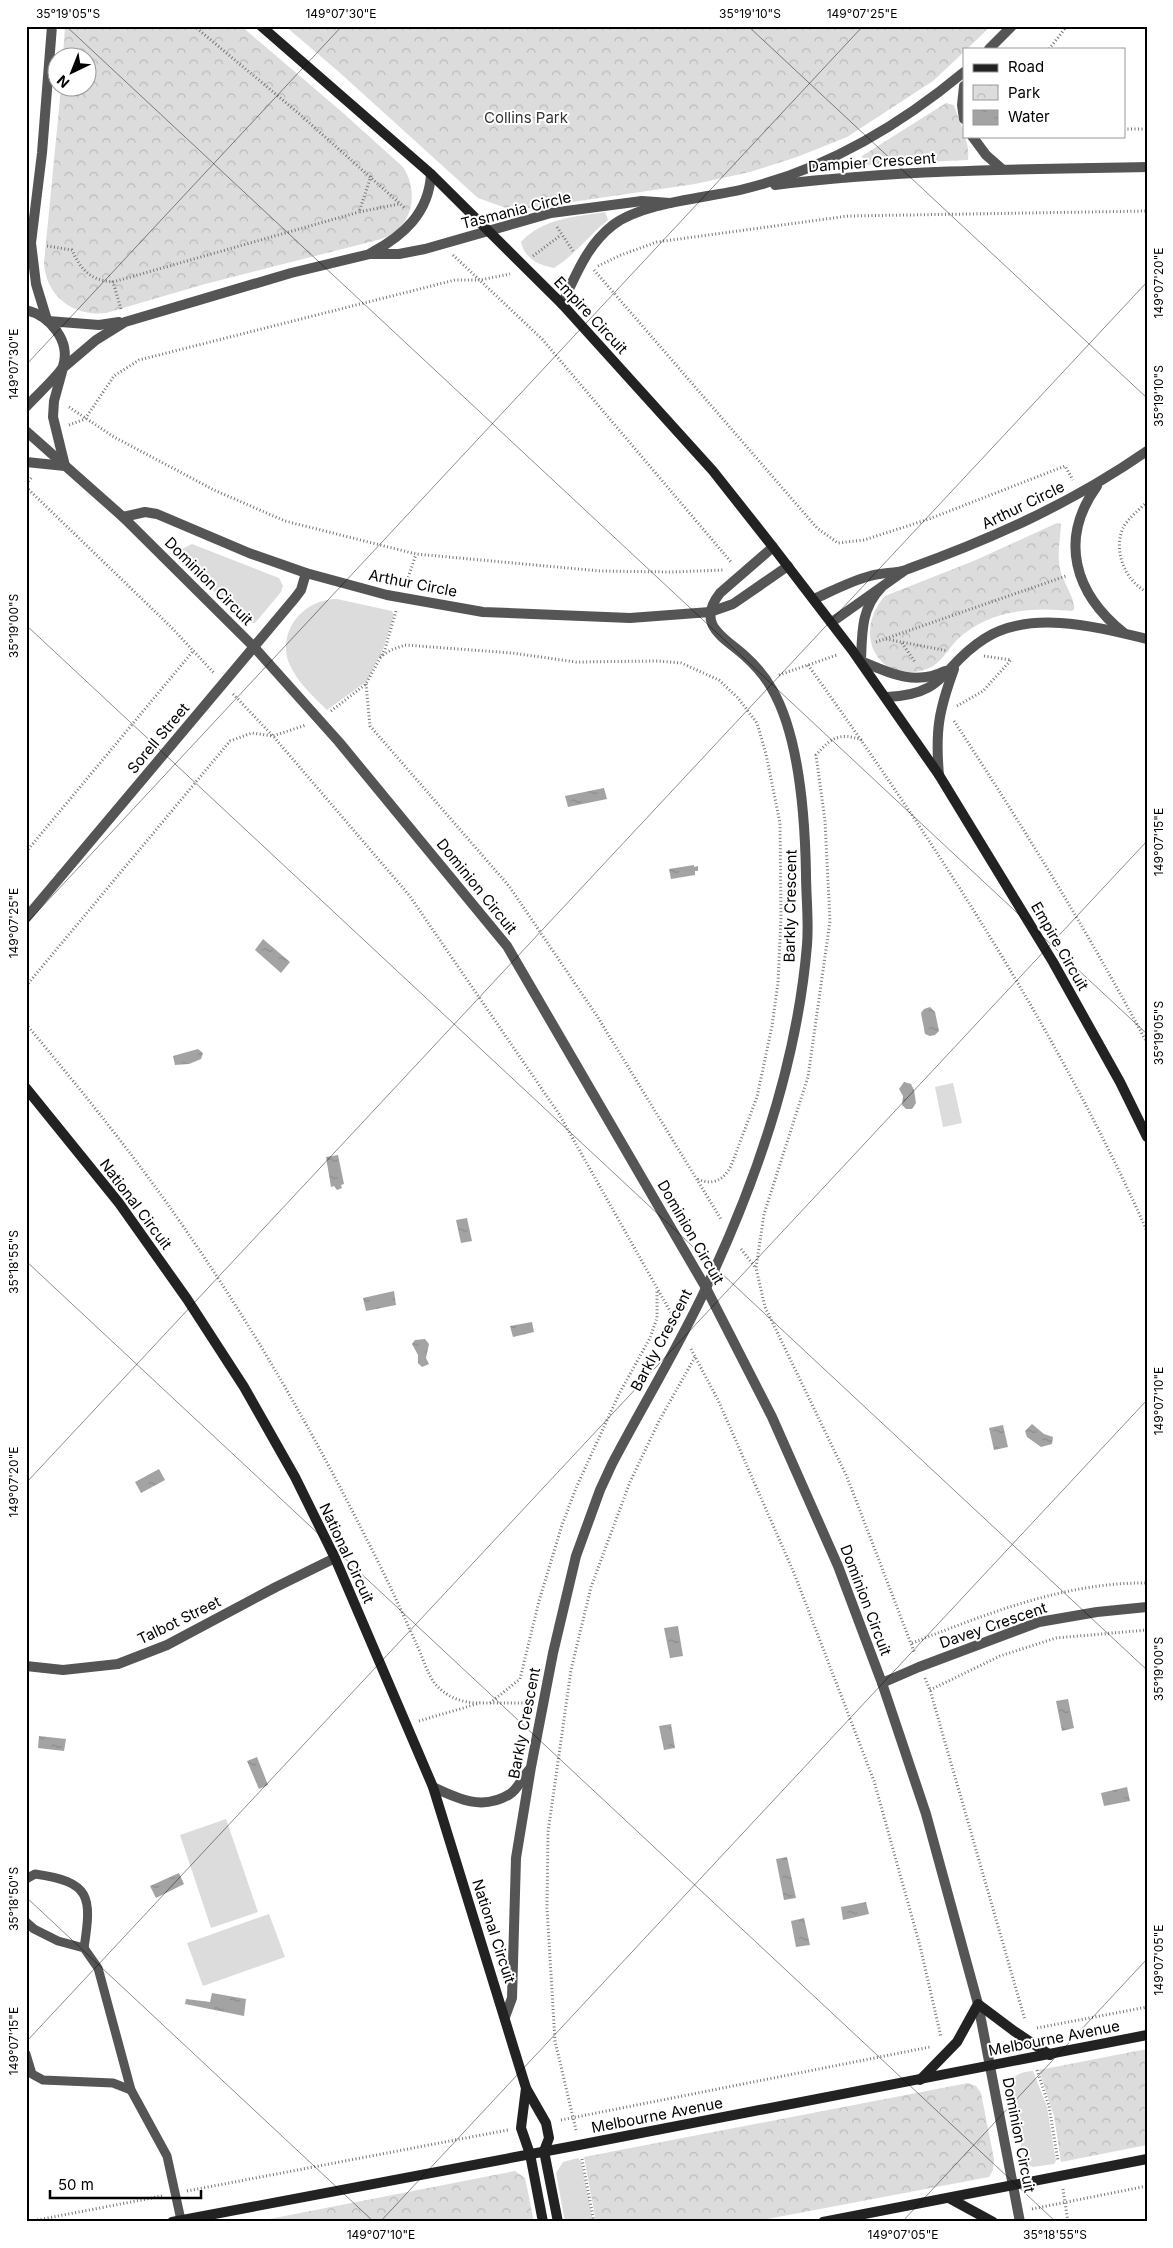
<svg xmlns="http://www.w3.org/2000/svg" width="1173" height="2248" font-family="Inter,sans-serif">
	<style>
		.grass { fill: #dcdcdc }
		.park { fill: url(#park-crowns) }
		.water { fill: url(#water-ripples) }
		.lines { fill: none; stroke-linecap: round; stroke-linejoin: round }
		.path { stroke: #777; stroke-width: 3; stroke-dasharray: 1 2.5; stroke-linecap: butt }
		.lane { stroke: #555; stroke-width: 9 }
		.street { stroke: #555; stroke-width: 10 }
		.secondary { stroke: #222; stroke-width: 10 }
		.ticks { fill: none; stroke: #000; stroke-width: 1; stroke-opacity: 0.45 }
		.labels { text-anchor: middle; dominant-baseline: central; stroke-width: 4; stroke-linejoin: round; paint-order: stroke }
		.park-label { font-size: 15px; fill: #333; stroke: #fff }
		.street-label { font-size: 15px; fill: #000; stroke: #fff }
		.neatline { fill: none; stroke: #000; stroke-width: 2 }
		.ticks-label { font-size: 12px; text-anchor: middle; fill: #000 }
	</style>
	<defs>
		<pattern id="park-crowns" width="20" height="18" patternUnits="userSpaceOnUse" patternTransform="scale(1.25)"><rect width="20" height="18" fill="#dcdcdc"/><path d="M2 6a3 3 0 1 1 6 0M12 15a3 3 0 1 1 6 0" fill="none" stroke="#bbb"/></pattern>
		<pattern id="water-ripples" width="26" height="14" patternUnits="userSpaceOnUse" patternTransform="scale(1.25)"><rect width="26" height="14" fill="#a3a3a3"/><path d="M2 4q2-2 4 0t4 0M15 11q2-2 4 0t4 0" fill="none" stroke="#8b8b8b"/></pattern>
	</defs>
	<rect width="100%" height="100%" fill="#fff"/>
	<g class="grass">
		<path d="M605 212 608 220C589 235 575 255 554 268 538 265 525 259 521 242 543 218 575 217 605 212Z"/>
		<polygon points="192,544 279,578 283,586 281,592 255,623 246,623 181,559 182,549"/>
		<path d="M337 599 392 611 394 615 383 649 367 681 327 710C314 697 297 682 290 665 276 632 303 599 337 599Z"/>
		<polygon points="953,1083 962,1123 943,1127 935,1087"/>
		<polygon points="226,1819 258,1912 211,1928 180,1835"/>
		<polygon points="269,1914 285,1957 203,1986 187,1943"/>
		<path d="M1033 2071 1047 2107 1056 2161 1054 2164 1033 2167 1026 2164 1023 2157 1009 2085C1014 2074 1021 2072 1033 2071Z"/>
		<polygon points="578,2158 581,2161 593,2222 565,2222 556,2173 563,2162"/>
	</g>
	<g class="park">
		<path d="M65 26H241L342 112 403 167C417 188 415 219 392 234 384 239 374 241 366 243L205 284 106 313C73 317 46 296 44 263L61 88H88V58L63 57Z"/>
		<polygon points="285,26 991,26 967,49 964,49 964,52 933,81 847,137 797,157 750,172 695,184 524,209 506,208 478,198 339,72"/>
		<path d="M946 103 954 105C959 121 971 145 968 160L863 165 862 156Z"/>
		<path d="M1057 523 1061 524V526C1060 541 1057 554 1060 569 1062 580 1076 600 1074 609L1072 611C1031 607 988 610 957 640 948 649 940 665 927 669 877 686 852 632 885 596L976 560Z"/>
		<polygon points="1147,2049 1147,2145 1061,2162 1054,2116 1039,2070"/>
		<polygon points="968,2083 976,2086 981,2093 994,2159 993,2170 989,2177 752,2222 596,2222 584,2157"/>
		<polygon points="515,2171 525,2178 534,2222 254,2222"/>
	</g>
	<g class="water">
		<polygon points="604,788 607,799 568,807 565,796"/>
		<polygon points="694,865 694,867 698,866 698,871 695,871 695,875 671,879 669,869"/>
		<polygon points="263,939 290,962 281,973 255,950"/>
		<polygon points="930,1007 935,1012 939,1031 935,1035 930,1036 925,1034 921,1013 924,1009"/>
		<polygon points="198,1049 203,1053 201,1059 189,1064 175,1065 173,1056"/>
		<polygon points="904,1082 911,1084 914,1090 916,1103 912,1109 906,1109 902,1105 903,1096 899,1089"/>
		<polygon points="338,1155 344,1184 341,1185 342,1188 337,1190 334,1186 331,1187 326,1157"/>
		<polygon points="467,1218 472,1241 461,1243 456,1220"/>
		<polygon points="394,1291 396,1305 366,1311 363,1298"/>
		<polygon points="532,1322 534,1332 513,1337 510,1326"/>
		<polygon points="425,1339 429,1344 426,1358 429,1364 422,1367 418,1363 418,1355 412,1344 415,1340"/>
		<polygon points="1032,1424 1044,1434 1053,1437 1052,1444 1041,1447 1027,1437 1025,1431"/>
		<polygon points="1003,1425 1008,1447 994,1450 989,1428"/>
		<polygon points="159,1469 165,1480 141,1493 135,1482"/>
		<polygon points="678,1626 683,1656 670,1658 664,1628"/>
		<polygon points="1068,1699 1074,1728 1062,1731 1056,1701"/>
		<polygon points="671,1724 675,1748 664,1750 659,1726"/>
		<polygon points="39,1736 66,1739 64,1751 38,1748"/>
		<polygon points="257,1757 268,1785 259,1789 247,1761"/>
		<polygon points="1127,1787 1130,1801 1104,1806 1101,1793"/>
		<polygon points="787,1857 796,1898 784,1900 776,1859"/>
		<polygon points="179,1873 184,1884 156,1898 150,1886"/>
		<polygon points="866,1902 869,1914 843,1920 841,1907"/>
		<polygon points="804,1918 810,1945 796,1947 791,1921"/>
		<polygon points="212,1993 246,1999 244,2016 185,2004 186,1999 210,2002"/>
	</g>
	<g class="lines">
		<g class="path">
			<polyline points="194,26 296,111 406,209"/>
			<polyline points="1049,49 1067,26"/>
			<polyline points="1124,129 1147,129"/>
			<polyline points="371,176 359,212 399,204"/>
			<polyline points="557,227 573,251"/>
			<path d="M47 246 72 250C81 270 90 280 113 282"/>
			<polyline points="453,255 542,339 731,562"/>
			<polyline points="533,256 561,235"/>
			<polyline points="598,266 621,255 657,242 848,216 1147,211"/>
			<polyline points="594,270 817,528 838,543 864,540 929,519 1065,466 1073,480"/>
			<polyline points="121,309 113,282 359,212"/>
			<polyline points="69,407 114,437 214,490 285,521 416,554 600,571 671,572 724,570"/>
			<polyline points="69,425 85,419 114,376 139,360 455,280 480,280 510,274"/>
			<polyline points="26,484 32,477"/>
			<polyline points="26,487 171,627 214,673"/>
			<path d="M1147 502C1140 509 1127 519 1123 528 1113 551 1125 581 1147 592"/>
			<polyline points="406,584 416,554"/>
			<polyline points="886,639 948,651"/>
			<polyline points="876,642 1066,576"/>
			<polyline points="902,643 915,662"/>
			<polyline points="984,656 1011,660"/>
			<path d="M380 657 391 650 405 645 512 653 576 662 659 661 681 663 719 680 738 698 757 723 766 754 780 823 781 917 778 983 772 1026 757 1097 731 1166C724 1180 712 1186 698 1179"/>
			<path d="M808 665C936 844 1057 1030 1147 1231"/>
			<polyline points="779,675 837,655"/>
			<polyline points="366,684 370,726 509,886 597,1016 721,1219"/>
			<polyline points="233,694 273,736 409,895 559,1114 675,1320"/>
			<polyline points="957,706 983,691 1011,660"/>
			<polyline points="331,711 366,684 385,649 396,611"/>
			<path d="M954 721C1022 825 1088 932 1147 1043"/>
			<path d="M862 740C839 732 831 738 816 755L825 821 830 921 808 1077 764 1214 756 1268 765 1307 847 1477 915 1654"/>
			<polyline points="26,852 194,650"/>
			<polyline points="26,986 230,741 252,733 273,736 306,725"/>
			<path d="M26 1024C82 1091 138 1160 187 1232 254 1329 313 1432 366 1538 384 1572 400 1608 416 1643 422 1655 427 1674 436 1685 448 1698 463 1703 480 1703"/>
			<polyline points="741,1249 755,1267"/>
			<polyline points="691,1349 718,1400 794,1573 874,1781 920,1946 941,2037"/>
			<path d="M912 1643C987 1614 1065 1582 1147 1583"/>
			<polyline points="925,1678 930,1690 1025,2020"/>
			<polyline points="930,1690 1000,1656 1056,1638 1147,1630"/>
			<polyline points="490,1703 520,1679 539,1601 562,1525 576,1488 619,1394 650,1338 657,1318 657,1290"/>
			<polyline points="419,1721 480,1703 530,1703"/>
			<polyline points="1037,2028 1147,2007"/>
			<polyline points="1037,2070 1049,2106 1058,2161"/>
			<polyline points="561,2120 930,2047"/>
			<polyline points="576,2130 555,2041 547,1908 548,1832 571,1670 591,1587 630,1482 659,1421 695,1357"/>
			<polyline points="582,2159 594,2222"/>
			<polyline points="1063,2189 1068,2222"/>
			<polyline points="187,2191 508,2130"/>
			<polyline points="1032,2209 1147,2186"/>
			<polyline points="27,2222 162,2196"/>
		</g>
		<g class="lane">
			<path d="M26 1879 35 1874C91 1882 92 1896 84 1948"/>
			<polyline points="26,1922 34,1929 58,1941 84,1948 98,1968 131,2090 167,2156 181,2220"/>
			<polyline points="26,2054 32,2074 43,2080 113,2083 131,2090"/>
		</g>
		<g class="street">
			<polyline points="989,49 1012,26"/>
			<polyline points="964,86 962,105 964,119"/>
			<polyline points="972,136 986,155 1002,169"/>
			<path d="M775 185C898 170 1022 169 1147 167"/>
			<path d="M371 253C403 236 429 213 431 174"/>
			<path d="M562 304C576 275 587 245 613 225 643 202 708 198 744 189 827 169 899 126 964 72"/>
			<path d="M26 310C50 316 71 341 63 366 61 373 33 399 26 407"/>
			<polyline points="47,320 36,284 31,243 42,153 52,26"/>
			<polyline points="48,321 99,325 119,322"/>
			<polyline points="26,431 123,517 254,647 339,742 507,946 706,1288 772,1417 838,1566 882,1683 926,1814 978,2004 1020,2222"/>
			<polyline points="26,462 65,466 53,417 54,401 63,368 96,340 125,322 291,273 370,254 399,254 425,249 551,213 642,201 670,203"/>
			<path d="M1097 486C1058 540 1075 594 1124 633"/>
			<polyline points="123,517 145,512 157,514 249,553 306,573 387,595 483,612 630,618 710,612 733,604 788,566"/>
			<path d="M881 588C861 608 862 634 861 661 889 673 915 686 945 671"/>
			<path d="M814 599C832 591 851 581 870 576 883 572 896 574 908 569 994 538 1072 503 1147 451"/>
			<polyline points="832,622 904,571"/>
			<path d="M887 697C948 694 941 666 984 639 1030 609 1097 627 1147 639"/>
			<path d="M939 775C935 730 939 710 954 669"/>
			<polyline points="26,918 295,598 301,590 306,573"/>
			<polyline points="26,1666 63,1670 118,1664 167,1645 276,1587 335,1558"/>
			<polyline points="882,1683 919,1667 1039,1622 1097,1612 1147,1607"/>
			<path d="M433 1787C458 1799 483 1811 510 1794 517 1790 523 1777 529 1770"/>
			<path d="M505 2017 512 1998 516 1858 531 1767 553 1653 576 1556 600 1490 612 1464C643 1405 678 1348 706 1288 757 1180 797 1065 807 945 809 921 806 897 806 874 805 818 800 737 772 689 765 676 756 666 745 656 724 637 695 625 720 593L773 547"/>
		</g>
		<g class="secondary">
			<polyline points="261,26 431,174 562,304 713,471 773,547 852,650 939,775 1053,962 1120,1082 1147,1137"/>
			<polyline points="26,1088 119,1203 187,1299 244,1387 295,1477 335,1558 433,1787 526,2088 546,2123 549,2138 544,2151 558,2222"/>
			<polyline points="920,2080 957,2042 978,2004 1014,2031 1050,2055"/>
			<polyline points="526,2088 521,2128 530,2154 543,2222"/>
			<polyline points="949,2198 993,2222"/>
			<polyline points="172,2222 579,2145 1147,2035"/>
			<polyline points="823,2222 1147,2159"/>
		</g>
	</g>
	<path class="ticks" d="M66 26 1147 1034M748 26 1147 398M26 365 342 26M26 625 1147 1670M26 924 863 26M26 1261 1056 2222M26 1483 1147 282M26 1897 374 2222M26 2042 1147 841M380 2222 1147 1400M902 2222 1147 1959"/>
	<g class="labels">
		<g class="park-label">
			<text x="526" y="117">Collins Park</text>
		</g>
		<g class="street-label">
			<text transform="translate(872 162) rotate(-4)">Dampier Crescent</text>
			<text transform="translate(516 210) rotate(-14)">Tasmania Circle</text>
			<text transform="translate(591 315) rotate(47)">Empire Circuit</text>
			<text transform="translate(1023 505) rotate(-26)">Arthur Circle</text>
			<text transform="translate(209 581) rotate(45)">Dominion Circuit</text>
			<text transform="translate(413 583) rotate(11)">Arthur Circle</text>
			<text transform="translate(158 738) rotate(-50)">Sorell Street</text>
			<text transform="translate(477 886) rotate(51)">Dominion Circuit</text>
			<text transform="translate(790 906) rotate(-89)">Barkly Crescent</text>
			<text transform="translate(1060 946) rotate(60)">Empire Circuit</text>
			<text transform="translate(136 1204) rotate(53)">National Circuit</text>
			<text transform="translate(691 1232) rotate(60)">Dominion Circuit</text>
			<text transform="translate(661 1340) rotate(-62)">Barkly Crescent</text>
			<text transform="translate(347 1553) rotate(65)">National Circuit</text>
			<text transform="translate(866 1600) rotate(69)">Dominion Circuit</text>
			<text transform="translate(179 1620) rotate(-26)">Talbot Street</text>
			<text transform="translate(993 1625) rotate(-19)">Davey Crescent</text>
			<text transform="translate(524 1723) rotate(-79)">Barkly Crescent</text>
			<text transform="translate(494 1931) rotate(72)">National Circuit</text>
			<text transform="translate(1054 2038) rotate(-11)">Melbourne Avenue</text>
			<text transform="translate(657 2115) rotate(-11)">Melbourne Avenue</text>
			<text transform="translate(1019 2135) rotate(79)">Dominion Circuit</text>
		</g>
	</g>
	<rect width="1173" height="2248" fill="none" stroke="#ffffff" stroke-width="55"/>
	<rect x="963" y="48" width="162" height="90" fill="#ffffff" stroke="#999999"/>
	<rect x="973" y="64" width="25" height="8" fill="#222222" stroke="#999999"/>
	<text x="1008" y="72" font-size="15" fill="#000000">Road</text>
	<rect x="973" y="85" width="25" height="15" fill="url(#park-crowns)" stroke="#999999"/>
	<text x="1008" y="98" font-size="15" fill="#000000">Park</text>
	<rect x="973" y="110" width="25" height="15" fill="url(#water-ripples)" stroke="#999999"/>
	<text x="1008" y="122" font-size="15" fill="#000000">Water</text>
	<g transform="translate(72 72) rotate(223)"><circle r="24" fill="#ffffff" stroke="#999999"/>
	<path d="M0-4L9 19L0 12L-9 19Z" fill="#000000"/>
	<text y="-8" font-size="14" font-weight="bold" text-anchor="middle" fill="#000000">N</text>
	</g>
	<path d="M50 2190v8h151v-8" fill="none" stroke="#000000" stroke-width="2.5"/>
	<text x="58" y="2190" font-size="15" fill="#000000" stroke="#ffffff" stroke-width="4" paint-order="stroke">50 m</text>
	<rect x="28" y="28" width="1118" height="2192" class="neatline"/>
	<g class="ticks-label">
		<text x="68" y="18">35°19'05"S</text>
		<text x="341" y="18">149°07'30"E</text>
		<text x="750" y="18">35°19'10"S</text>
		<text x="862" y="18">149°07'25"E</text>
		<text transform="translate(1159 283) rotate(-90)" y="4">149°07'20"E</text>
		<text transform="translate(14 364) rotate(-90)" y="4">149°07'30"E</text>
		<text transform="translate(1159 396) rotate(-90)" y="4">35°19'10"S</text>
		<text transform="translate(14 626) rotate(-90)" y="4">35°19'00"S</text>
		<text transform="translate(1159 842) rotate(-90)" y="4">149°07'15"E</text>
		<text transform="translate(14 923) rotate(-90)" y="4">149°07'25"E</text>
		<text transform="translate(1159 1033) rotate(-90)" y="4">35°19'05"S</text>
		<text transform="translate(14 1262) rotate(-90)" y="4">35°18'55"S</text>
		<text transform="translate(1159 1401) rotate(-90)" y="4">149°07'10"E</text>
		<text transform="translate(14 1482) rotate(-90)" y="4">149°07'20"E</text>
		<text transform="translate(1159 1669) rotate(-90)" y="4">35°19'00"S</text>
		<text transform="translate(14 1899) rotate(-90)" y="4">35°18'50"S</text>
		<text transform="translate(1159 1960) rotate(-90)" y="4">149°07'05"E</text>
		<text transform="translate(14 2041) rotate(-90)" y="4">149°07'15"E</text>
		<text x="381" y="2239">149°07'10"E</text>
		<text x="903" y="2239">149°07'05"E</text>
		<text x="1055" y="2239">35°18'55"S</text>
	</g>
</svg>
